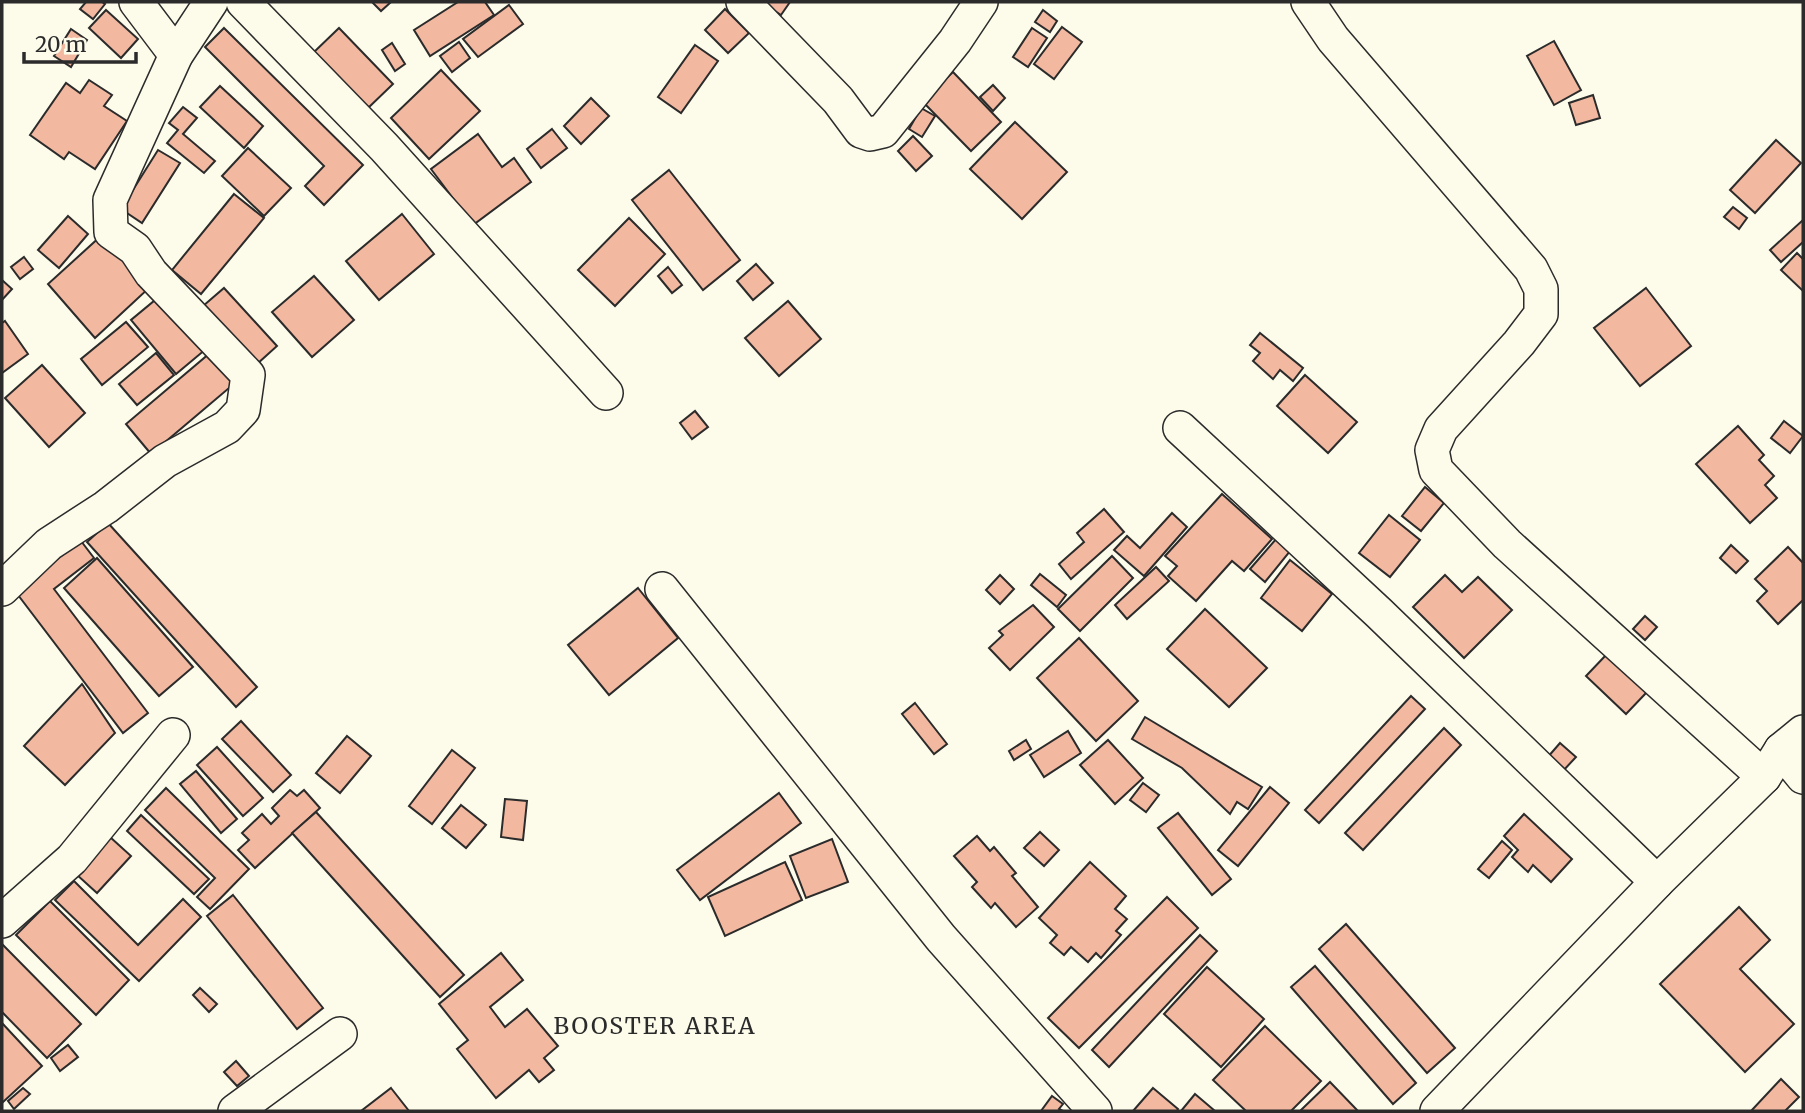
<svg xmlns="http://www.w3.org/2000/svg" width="1805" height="1113" font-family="Merriweather,serif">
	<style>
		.building { fill: #f2b8a0; stroke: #2b2b2b; stroke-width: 2 }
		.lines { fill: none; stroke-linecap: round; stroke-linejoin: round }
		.minor-casing { stroke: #2b2b2b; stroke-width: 36 }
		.minor { stroke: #fdfbea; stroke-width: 33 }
		.labels { text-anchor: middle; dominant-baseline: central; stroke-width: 5; stroke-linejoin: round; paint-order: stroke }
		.quarter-label { font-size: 23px; letter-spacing: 2px; fill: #2b2b2b; stroke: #fdfbea }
	</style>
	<rect width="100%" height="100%" fill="#fdfbea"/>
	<g class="building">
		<polygon points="86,2 102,2 105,4 93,19 80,9"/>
		<polygon points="372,2 391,2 381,11"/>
		<polygon points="458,2 485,2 494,15 430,56 414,30"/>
		<polygon points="766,2 790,2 781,15 764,4"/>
		<polygon points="509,5 523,24 478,57 463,39"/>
		<polygon points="725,9 749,33 728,53 705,30"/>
		<polygon points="106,10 138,39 121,58 89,28"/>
		<polygon points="1043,10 1057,21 1050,32 1035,22"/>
		<polygon points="1062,27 1082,42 1054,79 1034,64"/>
		<polygon points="224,28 363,165 324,205 305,186 324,166 205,47"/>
		<polygon points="339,28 393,84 366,110 313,53"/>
		<polygon points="1032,28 1047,38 1028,67 1013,57"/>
		<polygon points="71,29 87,40 71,67 54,56"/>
		<polygon points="1554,41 1581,90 1554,105 1527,56"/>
		<polygon points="459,42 470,58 452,72 440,56"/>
		<polygon points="392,43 405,64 395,71 382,50"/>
		<polygon points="695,45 718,61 681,113 658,97"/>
		<polygon points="441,70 480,111 429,159 391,118"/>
		<polygon points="953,72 1001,122 971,151 922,101"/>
		<polygon points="89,80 112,95 104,106 127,121 95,169 69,152 64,159 30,135 66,83 80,93"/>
		<polygon points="993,85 1005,98 993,111 980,97"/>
		<polygon points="220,86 263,126 244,148 200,107"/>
		<polygon points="1593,95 1600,118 1576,125 1569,103"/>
		<polygon points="591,98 609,116 581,144 564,126"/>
		<polygon points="183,107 197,118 183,134 215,161 204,173 167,143 178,130 169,123"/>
		<polygon points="921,108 935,116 922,137 909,129"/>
		<polygon points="1015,122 1067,172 1022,219 970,169"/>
		<polygon points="552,129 567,148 541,168 527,149"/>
		<polygon points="478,134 502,167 514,158 531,182 473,225 431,169"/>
		<polygon points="913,136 932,156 916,171 898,151"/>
		<polygon points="1776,140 1801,163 1755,213 1730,190"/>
		<polygon points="248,148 291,188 264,216 222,176"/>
		<polygon points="158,150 180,163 142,223 121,209"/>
		<polygon points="669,170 740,260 703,290 632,200"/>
		<polygon points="234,194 264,218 201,294 172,270"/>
		<polygon points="1733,207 1747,218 1739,229 1724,217"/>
		<polygon points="402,214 434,254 379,300 346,261"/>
		<polygon points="68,216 88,234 59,268 38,250"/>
		<polygon points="629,218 665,254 615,306 578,270"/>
		<polygon points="1803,220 1803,242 1781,262 1770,250"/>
		<polygon points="102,235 150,287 95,338 48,284"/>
		<polygon points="1797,253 1803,259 1803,291 1781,270"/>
		<polygon points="24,257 33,269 20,279 11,267"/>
		<polygon points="756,264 773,283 753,300 737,281"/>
		<polygon points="668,267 682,285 672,293 658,276"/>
		<polygon points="314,276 354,320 312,357 272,312"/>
		<polygon points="2,280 12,289 2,300"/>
		<polygon points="224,288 277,346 257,364 203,306"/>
		<polygon points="1646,288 1691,346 1640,386 1594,328"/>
		<polygon points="160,296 206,349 176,374 131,320"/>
		<polygon points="788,301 821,339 779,376 745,338"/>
		<polygon points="5,321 28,354 2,373 2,323"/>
		<polygon points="126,322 148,347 102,385 81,359"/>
		<polygon points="1260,333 1303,368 1293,381 1280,370 1273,379 1253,361 1260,353 1250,345"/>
		<polygon points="156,353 174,375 137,405 119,384"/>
		<polygon points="210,353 235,383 151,454 126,424"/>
		<polygon points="42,365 85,413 49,447 5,398"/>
		<polygon points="1305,375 1357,422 1328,453 1277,406"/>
		<polygon points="695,411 708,427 692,439 680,423"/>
		<polygon points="1784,421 1803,436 1790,453 1771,438"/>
		<polygon points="1738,426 1764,455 1759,460 1774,476 1765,485 1777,498 1750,523 1696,464"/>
		<polygon points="1425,487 1444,503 1421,531 1402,516"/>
		<polygon points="1222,494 1272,539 1244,571 1232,561 1196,601 1168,576 1177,566 1165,556"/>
		<polygon points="1104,509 1124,532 1071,579 1059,564 1084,542 1077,533"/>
		<polygon points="1172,513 1187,527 1144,576 1114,550 1127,536 1140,548"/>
		<polygon points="1389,515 1420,540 1390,577 1359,553"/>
		<polygon points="108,523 257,687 236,707 87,542"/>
		<polygon points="1277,538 1291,550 1265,582 1250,569"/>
		<polygon points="81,541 94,558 54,589 148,713 123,733 15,591"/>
		<polygon points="1731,545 1748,561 1736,573 1720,558"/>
		<polygon points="1788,547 1803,563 1803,600 1778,624 1757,601 1767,591 1755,579"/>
		<polygon points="1112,556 1133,578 1080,631 1058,609"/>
		<polygon points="97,558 193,667 159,696 64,588"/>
		<polygon points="1290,560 1332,594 1302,631 1261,598"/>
		<polygon points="1156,567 1169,581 1127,619 1115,605"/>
		<polygon points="1040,574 1066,595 1057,607 1031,585"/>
		<polygon points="1000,575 1014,589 1000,604 986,590"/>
		<polygon points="1445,575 1462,592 1478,577 1512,610 1464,658 1413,607"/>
		<polygon points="638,588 678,638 609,695 568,645"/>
		<polygon points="1033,605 1054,627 1010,670 989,648 1003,635 999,631"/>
		<polygon points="1205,609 1267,668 1229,707 1167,649"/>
		<polygon points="1645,616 1657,627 1645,640 1633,629"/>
		<polygon points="1079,638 1138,701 1096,741 1037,678"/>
		<polygon points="1607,654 1647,692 1626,714 1586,676"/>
		<polygon points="82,684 115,733 65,785 24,746"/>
		<polygon points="1411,696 1425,709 1319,823 1305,810"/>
		<polygon points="915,703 947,744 934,754 902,714"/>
		<polygon points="1145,717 1262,787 1248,809 1237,802 1230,814 1182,768 1132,739"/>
		<polygon points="241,721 291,775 273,792 222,739"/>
		<polygon points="1444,728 1461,745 1363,850 1345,833"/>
		<polygon points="1068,731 1081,753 1044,777 1030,755"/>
		<polygon points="347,736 371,756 340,793 316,773"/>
		<polygon points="1026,740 1031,749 1014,760 1009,751"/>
		<polygon points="1108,740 1143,778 1115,804 1080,765"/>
		<polygon points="1560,743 1576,757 1562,772 1547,758"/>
		<polygon points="217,747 263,798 243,816 197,765"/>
		<polygon points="452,750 475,768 432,824 409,806"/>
		<polygon points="196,771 237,819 221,833 180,784"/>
		<polygon points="1143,783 1159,795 1146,812 1130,800"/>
		<polygon points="1270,787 1289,803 1238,866 1218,850"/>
		<polygon points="166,788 249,869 210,909 197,897 215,878 145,810"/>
		<polygon points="290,790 297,796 304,790 320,808 255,868 238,850 249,840 242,833 262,814 271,824 279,816 272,808"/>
		<polygon points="779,793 801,823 700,900 677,870"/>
		<polygon points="505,799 527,801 523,840 501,837"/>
		<polygon points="461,805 486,825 466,848 442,828"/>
		<polygon points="316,812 464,975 440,997 292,833"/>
		<polygon points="1178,813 1231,879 1212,895 1158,828"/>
		<polygon points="1524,814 1572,859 1551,882 1533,865 1528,872 1512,857 1518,850 1504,836"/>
		<polygon points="141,815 209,879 194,894 127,831"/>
		<polygon points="1040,832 1059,850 1044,866 1024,848"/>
		<polygon points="977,836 990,851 994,847 1016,873 1012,876 1038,907 1016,927 995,903 991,908 972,887 977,882 954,856"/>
		<polygon points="110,837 131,856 97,893 76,874"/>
		<polygon points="832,839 848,882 806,898 790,856"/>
		<polygon points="1502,841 1512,850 1489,878 1478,869"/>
		<polygon points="785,862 802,900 725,936 708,897"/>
		<polygon points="1090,862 1126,896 1115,909 1127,919 1116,931 1121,935 1101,958 1096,953 1088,962 1071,947 1064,955 1050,943 1057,935 1039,918"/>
		<polygon points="74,881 138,945 183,899 201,917 139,981 55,900"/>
		<polygon points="233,895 323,1008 297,1029 207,916"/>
		<polygon points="1167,897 1198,928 1079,1048 1048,1018"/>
		<polygon points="50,901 129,980 96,1015 16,935"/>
		<polygon points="1739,907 1770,940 1740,969 1794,1024 1745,1072 1660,984"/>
		<polygon points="1346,924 1455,1048 1427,1073 1319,949"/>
		<polygon points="1200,935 1217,951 1109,1067 1092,1050"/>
		<polygon points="2,944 81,1024 47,1058 2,1012"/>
		<polygon points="501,953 523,980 490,1007 505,1027 527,1009 558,1046 544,1058 554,1070 539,1082 529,1070 496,1098 457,1049 468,1040 439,1004"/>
		<polygon points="1315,966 1416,1083 1393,1104 1291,987"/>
		<polygon points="1207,967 1264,1019 1221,1067 1164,1014"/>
		<polygon points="200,988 217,1004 209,1012 193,995"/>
		<polygon points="2,1023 42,1066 2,1103"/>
		<polygon points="1265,1026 1321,1081 1291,1111 1246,1111 1213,1080"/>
		<polygon points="68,1045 78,1057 60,1071 51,1058"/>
		<polygon points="236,1061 249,1076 237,1086 224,1072"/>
		<polygon points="1781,1079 1799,1097 1785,1111 1751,1111"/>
		<polygon points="1330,1082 1358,1111 1300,1111"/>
		<polygon points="23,1088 30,1094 14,1109 8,1101"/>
		<polygon points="391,1088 409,1111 361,1111"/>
		<polygon points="1153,1088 1178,1109 1177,1111 1133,1111"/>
		<polygon points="1195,1094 1215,1111 1181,1111"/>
		<polygon points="1052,1096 1063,1104 1059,1109 1063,1111 1041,1111"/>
	</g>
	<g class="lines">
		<g class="minor-casing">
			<g id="minor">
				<polyline points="136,2 176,55"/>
				<polyline points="243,2 384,147 606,393"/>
				<polyline points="743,2 838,100 861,131 870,134 883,131 955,41 981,2"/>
				<polyline points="1308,2 1333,39 1531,269 1541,289 1541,314 1519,343 1441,429 1432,450 1436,470 1507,544 1764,777"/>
				<polyline points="1180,428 1379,613 1657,882"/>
				<polyline points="2,589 49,544 106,507 165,461 227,427 243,410 248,375 151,273 135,249 111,232 110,200 176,55 211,2"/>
				<polyline points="662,589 941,938 1095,1111"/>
				<polyline points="1781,750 1803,777"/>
				<polyline points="2,921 72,859 173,735"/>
				<polyline points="235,1111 340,1034"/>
				<polyline points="1437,1111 1657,882 1764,777 1781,750 1803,732"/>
			</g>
		</g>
		<use href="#minor" class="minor"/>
	</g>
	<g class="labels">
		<g class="quarter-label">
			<text x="655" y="1025">BOOSTER AREA</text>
		</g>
	</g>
	<rect width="1805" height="1113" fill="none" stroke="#2b2b2b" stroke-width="7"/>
	<path d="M24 52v10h112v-10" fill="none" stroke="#2b2b2b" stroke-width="3.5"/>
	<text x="35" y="52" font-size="21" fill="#2b2b2b" stroke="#fdfbea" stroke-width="5" paint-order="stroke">20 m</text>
</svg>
